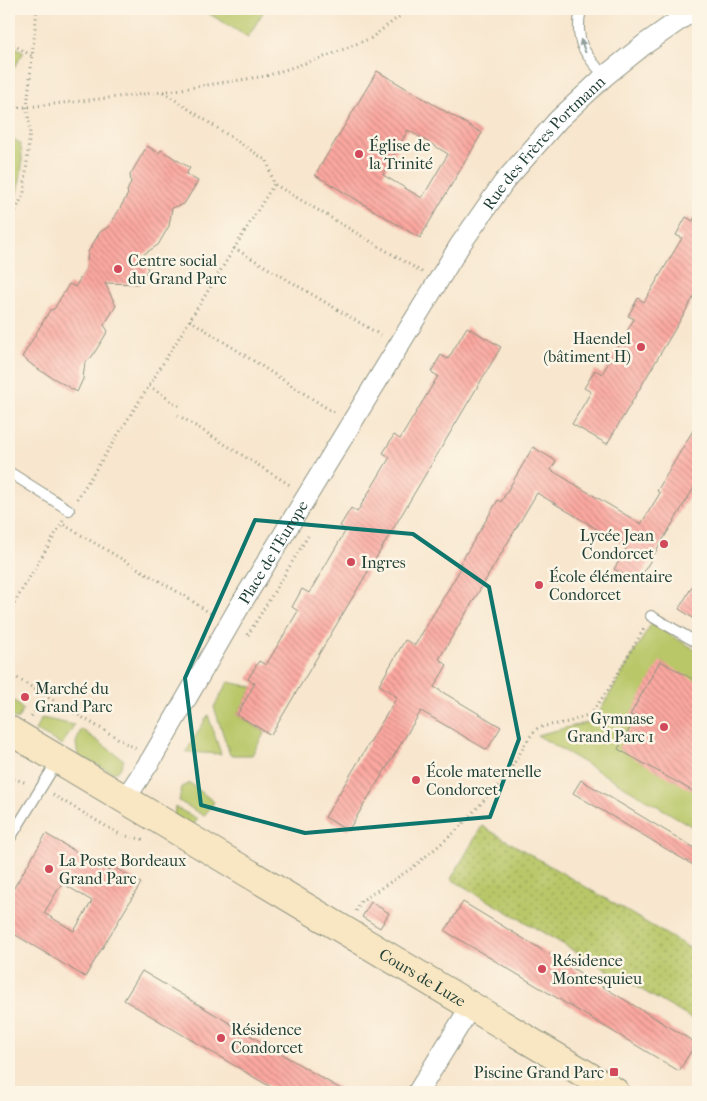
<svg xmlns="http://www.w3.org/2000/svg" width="707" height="1101" font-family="'IM FELL French Canon',serif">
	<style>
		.grass { fill: #b9c769; stroke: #6c824e }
		.garden { fill: url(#garden-dots); stroke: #6c824e }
		.building { fill: url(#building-back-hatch); fill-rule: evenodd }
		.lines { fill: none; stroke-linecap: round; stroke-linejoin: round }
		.lane-casing { stroke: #8c9281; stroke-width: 12 }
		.street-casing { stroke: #8c9281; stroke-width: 22 }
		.secondary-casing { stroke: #8c9281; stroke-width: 30 }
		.path { stroke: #8c9281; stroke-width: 3; stroke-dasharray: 1 4; stroke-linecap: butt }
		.lane { stroke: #fff; stroke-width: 10 }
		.street { stroke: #fff; stroke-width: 20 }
		.secondary { stroke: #f9e7c3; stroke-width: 28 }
		.oneway { fill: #8f9e9a }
		.marked { fill: none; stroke: #0f766e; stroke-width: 4; stroke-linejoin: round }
		.poi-dot { fill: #d1495b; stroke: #fcf5e5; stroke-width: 2 }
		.labels { text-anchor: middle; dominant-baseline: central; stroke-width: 5; stroke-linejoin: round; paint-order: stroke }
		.street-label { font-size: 16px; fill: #1f3d34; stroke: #fcf5e5 }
		.poi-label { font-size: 16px; fill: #1f3d34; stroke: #fcf5e5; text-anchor: start }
	</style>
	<defs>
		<pattern id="garden-dots" width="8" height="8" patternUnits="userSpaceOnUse" patternTransform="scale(1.25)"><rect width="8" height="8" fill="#b9c769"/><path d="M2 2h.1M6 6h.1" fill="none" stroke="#96a357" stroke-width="1.8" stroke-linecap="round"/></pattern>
		<pattern id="building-back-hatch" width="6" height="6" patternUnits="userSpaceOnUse" patternTransform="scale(1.25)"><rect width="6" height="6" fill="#fca8a0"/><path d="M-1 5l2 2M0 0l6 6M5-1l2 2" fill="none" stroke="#cb8a83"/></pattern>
	</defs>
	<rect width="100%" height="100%" fill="#fcf5e5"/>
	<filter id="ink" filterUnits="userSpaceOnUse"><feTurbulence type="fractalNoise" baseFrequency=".02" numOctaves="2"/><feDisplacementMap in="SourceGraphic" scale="10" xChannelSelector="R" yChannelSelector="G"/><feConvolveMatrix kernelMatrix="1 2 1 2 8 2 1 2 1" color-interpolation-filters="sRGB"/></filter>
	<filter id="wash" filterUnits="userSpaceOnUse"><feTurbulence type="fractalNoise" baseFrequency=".0096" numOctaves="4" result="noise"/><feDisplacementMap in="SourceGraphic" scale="20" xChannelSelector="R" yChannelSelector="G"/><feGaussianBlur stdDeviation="1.12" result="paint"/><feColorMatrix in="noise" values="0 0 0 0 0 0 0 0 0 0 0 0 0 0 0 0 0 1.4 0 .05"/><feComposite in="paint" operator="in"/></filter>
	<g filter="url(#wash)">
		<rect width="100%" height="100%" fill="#f8e6ce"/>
		<g class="grass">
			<polygon points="201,9 265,9 248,37"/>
			<polygon points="9,43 24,52 9,75"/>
			<path d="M9 137 20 143C26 168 18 191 9 214Z"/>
			<polygon points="651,624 698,651 698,830 537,735 594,721"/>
			<polygon points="228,682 253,687 237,715 265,732 252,755 230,755 214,707"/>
			<polygon points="9,695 23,710 17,720 9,714"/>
			<polygon points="208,715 221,754 186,752"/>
			<polygon points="42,718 74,725 62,745 35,730"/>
			<polygon points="81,729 124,760 120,769 114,773 78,756 76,743"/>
			<polygon points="190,783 214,802 204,816 179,801 182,787"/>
			<polygon points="175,807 198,819 192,827 174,815"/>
		</g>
		<polygon class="garden" points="482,826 698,953 698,1020 697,1022 451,879"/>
		<g id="blocks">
			<g class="building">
				<path d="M377 71 482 133 420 238 315 175ZM408 130 448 154 422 198 383 175Z"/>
				<polygon points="147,146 159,153 161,150 190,168 186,174 198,181 184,204 172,208 169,226 158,245 141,256 148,269 139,284 105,283 116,306 104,325 108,331 91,358 85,362 83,379 77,392 36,368 22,357 50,310 54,309 69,284 75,287 86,269 88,252 100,232 108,227 113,220 128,194 127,191 131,182 130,175"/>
				<polygon points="698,211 698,290 607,444 572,424 591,392 584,388 595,370 602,374 634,319 628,316 638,298 644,302 682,238 676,235 686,217 693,221"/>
				<polygon points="467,327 501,347 271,735 237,715 255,683 248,679 259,661 266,665 298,611 292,607 302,589 309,593 346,530 340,526 351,508 357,512 390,457 383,453 394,435 400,439 438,376 431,372 441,355 448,359"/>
				<polygon points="698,422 698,481 637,583 614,569 627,547 537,493 439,659 447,665 434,687 501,727 487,750 421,711 348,831 325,817 397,697 379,685 405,640 415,645 461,568 458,567 498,500 501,502 533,447 556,461 551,470 641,524 660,493 657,491"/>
				<polygon points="698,576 698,621 679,609"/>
				<polygon points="660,661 698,682 698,794 618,749 636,717 630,715"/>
				<polygon points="581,780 698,850 698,868 573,793"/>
				<path d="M46 834 109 871 112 866 141 883 85 977 9 931V896ZM62 883 92 901 74 931 44 913Z"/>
				<polygon points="371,902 389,913 380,928 362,917"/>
				<polygon points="463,902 696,1043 679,1071 445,931"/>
				<polygon points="142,971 317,1075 346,1092 279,1092 183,1035 124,1000"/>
			</g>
		</g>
	</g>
	<g filter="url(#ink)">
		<use href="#blocks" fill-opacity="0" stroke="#8c9281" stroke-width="1"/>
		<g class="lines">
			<g class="lane-casing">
				<g id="lane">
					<path d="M581 9C574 41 584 54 605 76"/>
					<polyline points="9,472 69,510"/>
					<polyline points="651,616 698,643"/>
					<polyline points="9,840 58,760"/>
				</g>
			</g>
			<g class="street-casing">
				<g id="street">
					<path id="s1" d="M125 799 152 758 238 609 460 245 504 182 558 120 605 76 645 44 695 9"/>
					<polyline points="418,1092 471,1006"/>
				</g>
			</g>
			<g class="secondary-casing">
				<g id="secondary">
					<path id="s2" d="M9 730 615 1092"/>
				</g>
			</g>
			<g class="path">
				<polyline points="9,42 32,56"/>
				<polyline points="163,92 267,161 274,184 422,272"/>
				<polyline points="9,108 27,107 162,92 266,76 327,56 371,38 409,9"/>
				<polyline points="9,224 24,193 30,130 27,107 37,9"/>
				<polyline points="234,248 382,336"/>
				<polyline points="190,320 336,414"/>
				<polyline points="149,386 182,408"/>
				<polyline points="178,415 290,485"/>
				<polyline points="77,499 149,386 274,184"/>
				<polyline points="64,525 183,595 213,615"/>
				<polyline points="9,612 63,521"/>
				<polyline points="248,635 308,536"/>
				<polyline points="9,673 44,695 31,717"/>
				<polyline points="44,695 136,749"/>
				<polyline points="9,777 27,783"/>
				<polyline points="53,795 121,835 146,840"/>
				<polyline points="356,911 361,901 412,868 455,832 498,785 510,770 529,738 537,729 544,726 569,722 590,714 609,689 645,627"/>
			</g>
			<use href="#lane" class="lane"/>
			<use href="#street" class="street"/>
			<use href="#secondary" class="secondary"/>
		</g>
		<defs><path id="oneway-solid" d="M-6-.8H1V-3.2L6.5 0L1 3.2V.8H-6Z" transform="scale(1.25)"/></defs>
		<use class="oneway" href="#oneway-solid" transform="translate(583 46) rotate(-111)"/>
	</g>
	<path class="marked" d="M255 520 413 534 489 587 519 739 490 817 305 833 201 805 185 678Z"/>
	<g class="poi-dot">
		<circle cx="359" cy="154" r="5"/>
		<circle cx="118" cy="269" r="5"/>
		<circle cx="641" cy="347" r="5"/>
		<circle cx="664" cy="544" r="5"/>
		<circle cx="351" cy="562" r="5"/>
		<circle cx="539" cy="585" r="5"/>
		<circle cx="25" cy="697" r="5"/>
		<circle cx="664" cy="727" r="5"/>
		<circle cx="416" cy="780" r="5"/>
		<circle cx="49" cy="869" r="5"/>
		<circle cx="542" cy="969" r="5"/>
		<circle cx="221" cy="1038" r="5"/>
		<rect x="609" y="1067" width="10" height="10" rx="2.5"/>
	</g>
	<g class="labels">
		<g class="street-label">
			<text stroke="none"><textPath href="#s1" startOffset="780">Rue des Frères Portmann</textPath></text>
			<text stroke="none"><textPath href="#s1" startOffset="288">Place de l'Europe</textPath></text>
			<text stroke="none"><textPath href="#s2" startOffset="482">Cours de Luze</textPath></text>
		</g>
		<g class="poi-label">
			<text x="369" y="145">Église de<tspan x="369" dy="18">la Trinité</tspan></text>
			<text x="128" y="260">Centre social<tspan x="128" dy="18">du Grand Parc</tspan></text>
			<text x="631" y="338" text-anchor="end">Haendel<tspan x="631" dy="18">(bâtiment H)</tspan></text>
			<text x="654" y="535" text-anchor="end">Lycée Jean<tspan x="654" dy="18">Condorcet</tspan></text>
			<text x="361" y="562">Ingres</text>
			<text x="549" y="576">École élémentaire<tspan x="549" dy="18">Condorcet</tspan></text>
			<text x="35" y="688">Marché du<tspan x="35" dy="18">Grand Parc</tspan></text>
			<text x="654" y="718" text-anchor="end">Gymnase<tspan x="654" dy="18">Grand Parc 1</tspan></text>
			<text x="426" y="771">École maternelle<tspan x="426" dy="18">Condorcet</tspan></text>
			<text x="59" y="860">La Poste Bordeaux<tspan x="59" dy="18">Grand Parc</tspan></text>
			<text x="552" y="960">Résidence<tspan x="552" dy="18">Montesquieu</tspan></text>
			<text x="231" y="1029">Résidence<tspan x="231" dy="18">Condorcet</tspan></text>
			<text x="604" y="1072" text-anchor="end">Piscine Grand Parc</text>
		</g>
	</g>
	<rect width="707" height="1101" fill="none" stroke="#fcf5e5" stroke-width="30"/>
</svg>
